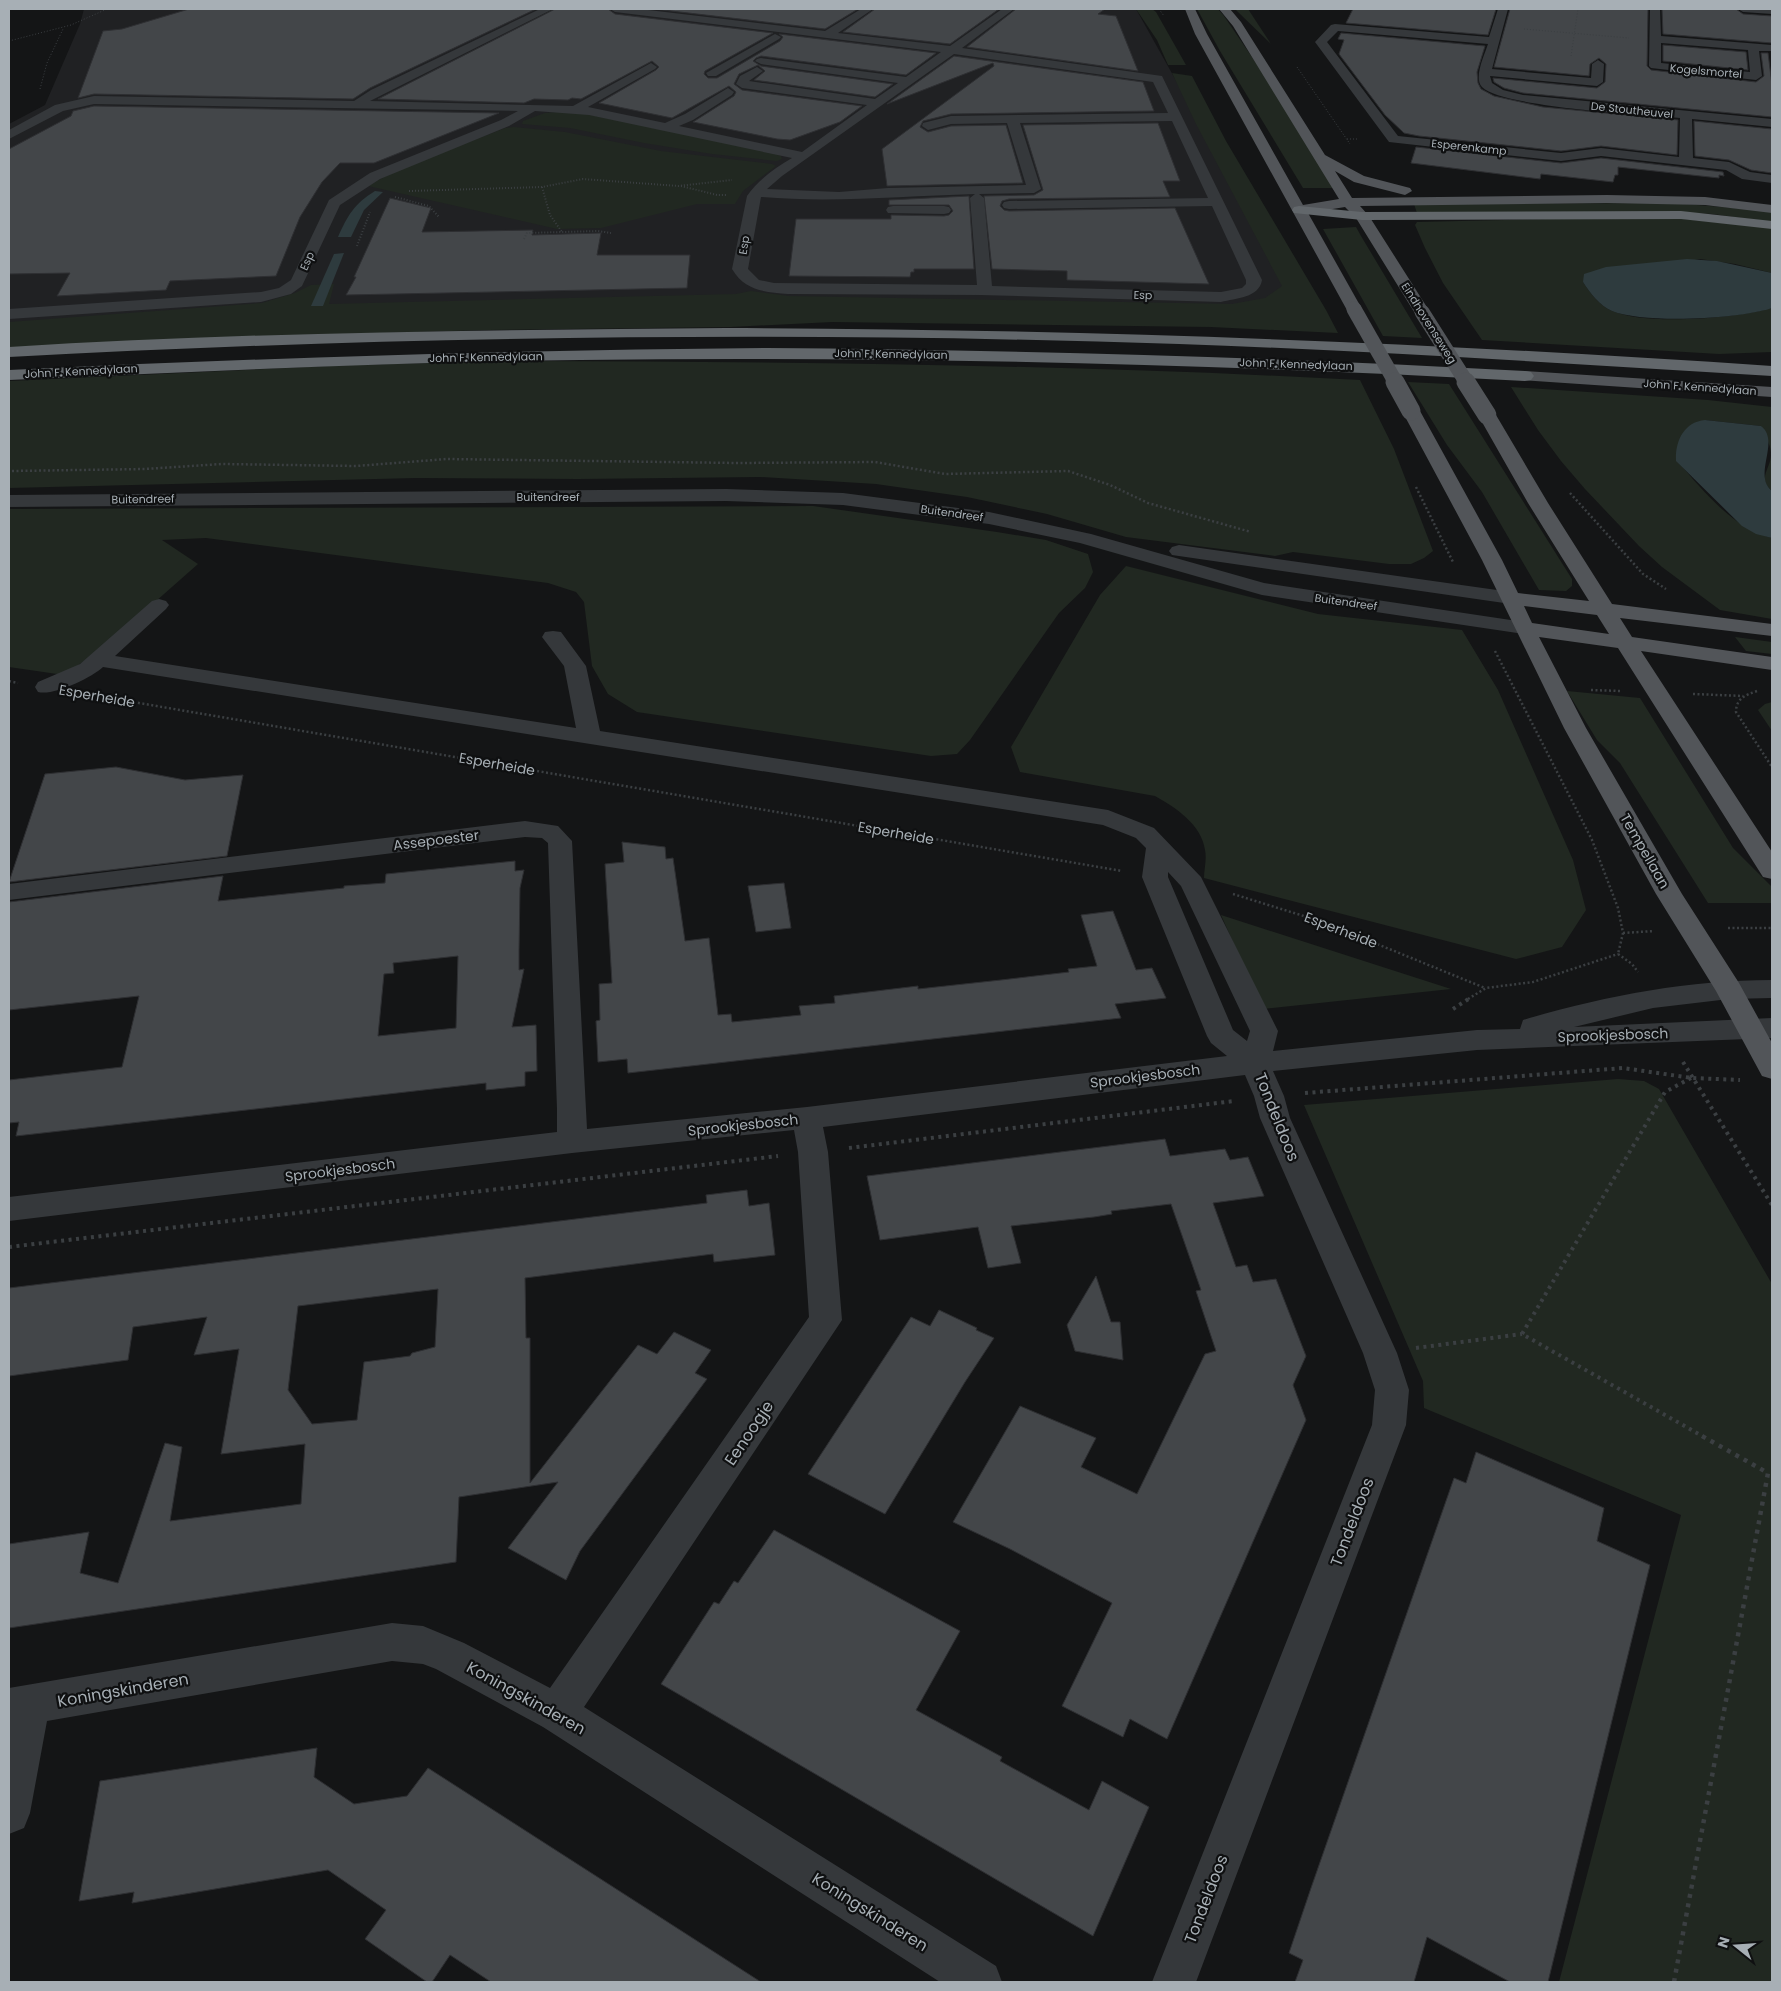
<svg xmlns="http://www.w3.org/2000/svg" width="1781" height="1991" font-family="Poppins,sans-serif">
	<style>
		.built { fill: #202123 }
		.green { fill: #212821 }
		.water { fill: #2e3b3e }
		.building { fill: #434649; stroke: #2e2f32; fill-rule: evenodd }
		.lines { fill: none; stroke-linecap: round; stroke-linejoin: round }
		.path-far4 { stroke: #3b3f42; stroke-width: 1; stroke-dasharray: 1 2; stroke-linecap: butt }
		.path-far3 { stroke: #3b3f42; stroke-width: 2; stroke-dasharray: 1 2; stroke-linecap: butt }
		.path-far2 { stroke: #3b3f42; stroke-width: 2.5; stroke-dasharray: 2 2.5; stroke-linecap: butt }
		.path-far1 { stroke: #3b3f42; stroke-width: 4; stroke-dasharray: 3 4.5; stroke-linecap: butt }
		.path { stroke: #3b3f42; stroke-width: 4.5; stroke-dasharray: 4 5.5; stroke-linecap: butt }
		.minor { fill: #35383b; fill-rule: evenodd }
		.major { fill: #525559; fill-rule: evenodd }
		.highway { fill: #62676b; fill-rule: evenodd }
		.major-bridge-far1 { stroke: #525559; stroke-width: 15 }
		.major-bridge { stroke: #525559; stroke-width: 19 }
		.labels { text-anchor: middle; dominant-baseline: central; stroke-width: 4.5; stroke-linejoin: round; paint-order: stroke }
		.far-street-label { font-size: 11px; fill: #a7afb5; stroke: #0f1011 }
		.street-label { font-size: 14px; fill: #a7afb5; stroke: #0f1011 }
		.near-street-label { font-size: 16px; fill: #a7afb5; stroke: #0f1011 }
	</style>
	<rect width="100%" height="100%" fill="#141516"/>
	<polygon class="built" points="84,9 1136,9 1303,308 9,334 9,124 45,105 80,24"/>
	<g class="green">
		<polygon points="1136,9 1152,9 1156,12 1186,65 1168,65 1157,40"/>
		<polygon points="1197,9 1218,9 1224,16 1269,82 1338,188 1303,188 1220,51"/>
		<polygon points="1235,9 1248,9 1271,44 1238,12"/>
		<polygon points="1172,73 1192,76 1226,141 1326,310 1338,333 1211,327 832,322 731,327 488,330 233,337 9,348 9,322 262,303 295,293 311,285 334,284 329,304 736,294 751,291 789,296 1232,304 1265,298 1282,286 1196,124"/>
		<polygon points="572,111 770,152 781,156 782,159 777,161 712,154 644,143 570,128 522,124 523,121 545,113"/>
		<path d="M514 127 565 132 661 151 772 164 776 166 743 191 735 204H697L601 228 557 229 368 186C410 161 460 146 505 128Z"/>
		<polygon points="1672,203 1772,211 1772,222 1712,214 1677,212 1417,213 1414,204"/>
		<path d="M1548 219H1684L1772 228V273L1735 264 1700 259 1583 282C1590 293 1600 306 1612 311 1647 326 1736 318 1772 308V352L1719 354 1482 340 1443 283 1425 248 1415 225 1417 222Z"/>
		<polygon points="1356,227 1361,236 1422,338 1383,336 1323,229"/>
		<path d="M525 361C804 362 1082 365 1360 380L1394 449 1433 551 1424 558 1411 564H1389L1293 552 1275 556 1126 537 1047 514 967 497 876 484 760 477 578 479 416 478 9 488V381L351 365Z"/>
		<polygon points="1408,382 1449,384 1572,579 1572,586 1566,591 1539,590 1482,492 1447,445"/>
		<path d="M1511 387 1708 400 1772 407V491C1756 478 1772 468 1771 453 1771 445 1764 434 1761 426L1705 420 1677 461C1704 491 1732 528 1772 538V619L1720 610 1662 567 1639 546 1585 489 1561 461 1538 430Z"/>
		<polygon points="813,506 997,532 1046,540 1088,554 1093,572 1085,588 1059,613 970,740 957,754 931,756 637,712 608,694 592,666 584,602 576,592 548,583 206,538 162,540 198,564 104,647 64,675 9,667 9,509"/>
		<path d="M1126 566 1318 614 1462 630 1498 690 1573 860 1586 910 1562 947 1516 959 1204 878C1204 869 1207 859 1205 850 1202 825 1175 807 1155 796L1020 772 1011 747 1100 595Z"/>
		<polygon points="1735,637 1772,642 1772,654 1746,651"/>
		<polygon points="1567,691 1640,698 1733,848 1772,887 1772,903 1708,903 1620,763 1597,740"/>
		<polygon points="1772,702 1772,731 1758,710 1765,704"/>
		<polygon points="1221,915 1451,989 1263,1009"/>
		<polygon points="1618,1079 1644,1081 1659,1089 1772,1284 1772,1982 1559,1982 1681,1515 1424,1408 1423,1381 1304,1105"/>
	</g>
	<g class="water">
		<path d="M375 191 383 192 364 210 351 237H338C348 215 354 204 375 191Z"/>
		<polygon points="344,253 323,306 311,306 334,254"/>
		<path d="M1687 259 1717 261 1772 273V308C1740 319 1644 324 1612 311 1600 306 1590 293 1583 282L1584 274 1606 267Z"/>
		<path d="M1705 420 1761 426C1781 441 1752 475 1772 491V538L1756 534 1742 526 1676 461C1675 441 1684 422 1705 420Z"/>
	</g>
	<g class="building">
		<polygon points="189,9 536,9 370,88 353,99 94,94 78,98 103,31 122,29"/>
		<polygon points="555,9 608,9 615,14 773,33 705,71 704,74 708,78 717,78 780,41 783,37 779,34 936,53 906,75 761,56 756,58 753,61 761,66 893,84 875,97 754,80 765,71 758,65 739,74 734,84 742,90 862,106 840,122 790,140 777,139 693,122 734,96 736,92 729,86 672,118 599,103 656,70 659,67 652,61 581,99 572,98 568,100 534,99 524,103 378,99"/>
		<polygon points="654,9 858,9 825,29"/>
		<polygon points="875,9 999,9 950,44 843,32"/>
		<polygon points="1016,9 1105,9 1098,14 1116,16 1138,71 967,47"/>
		<polygon points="1353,9 1496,9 1488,35 1346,23"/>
		<polygon points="1510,9 1648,9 1647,66 1651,70 1756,82 1764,76 1761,53 1768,53 1772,85 1772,117 1523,93 1504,88 1494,82 1493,78 1597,88 1605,82 1606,64 1599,58 1590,64 1589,76 1494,67"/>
		<polygon points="1662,9 1736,9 1743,14 1772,16 1772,43 1663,34"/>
		<polygon points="1341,33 1485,46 1477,72 1478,83 1481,89 1494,96 1543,107 1678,120 1677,155 1601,146 1561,151 1419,136 1404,133 1385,115 1339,54 1344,40 1338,39"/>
		<polygon points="1663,45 1746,52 1748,70 1663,61"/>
		<polygon points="954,56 1143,82 1154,111 951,114 923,121 920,127 928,132 951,126 1006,125 1023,183 887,186 882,149 994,66 993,63 887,104"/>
		<polygon points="94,106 499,113 374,163 340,163 322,182 300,217 276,276 170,281 166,290 57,296 70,273 9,274 9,149 71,116 73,111"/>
		<polygon points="1694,121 1772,129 1772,173 1751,170 1729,160 1695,156"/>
		<polygon points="1158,123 1180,181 1163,181 1170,197 1009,199 1002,201 1000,206 1004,210 1009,211 1175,208 1209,284 1067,280 1067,271 992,269 984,196 1034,195 1043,190 1023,125"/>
		<polygon points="1416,147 1561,163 1601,158 1723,172 1724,176 1719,175 1719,178 1618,167 1618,175 1615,175 1613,182 1541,174 1540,179 1411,163"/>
		<polygon points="969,196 974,269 914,269 914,272 911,272 910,277 789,276 796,219 891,219 891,215 944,216 949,215 953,211 949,205 889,205 889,200"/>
		<polygon points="390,198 431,208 422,232 533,230 532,235 601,233 597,255 690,255 687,288 346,295 356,277 354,277"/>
		<polygon points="116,767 185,780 243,775 227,856 9,882 45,774"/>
		<polygon points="622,842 665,847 666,859 673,858 685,941 709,938 718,1015 731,1014 732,1022 801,1015 799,1006 835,1003 834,996 918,986 918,989 1001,980 1069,972 1068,969 1097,966 1081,915 1113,911 1136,970 1152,968 1166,998 1115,1004 1121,1018 628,1073 627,1059 598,1062 596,1021 600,1020 599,984 612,983 605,864 624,862"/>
		<path d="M515 861V871L524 870 520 888 519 950V970L524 969 512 1027 536 1025 537 1071 525 1072V1086L486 1090V1083L16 1136 19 1122 9 1123V1080L122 1067 139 996 9 1010V902L223 876 218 901 344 888V886L385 883 386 874ZM458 956 456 1028 378 1036 384 974 394 973 393 963Z"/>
		<polygon points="784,883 791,928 756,932 748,886"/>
		<polygon points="1165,1139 1170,1156 1225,1149 1230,1160 1248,1157 1264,1196 1213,1203 1236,1267 1247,1265 1253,1282 1276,1279 1306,1356 1293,1385 1306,1420 1167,1739 1130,1719 1123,1737 1062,1706 1112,1603 1010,1549 953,1522 1020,1406 1096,1438 1081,1467 1137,1494 1205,1354 1216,1351 1196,1291 1201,1290 1171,1204 1111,1211 1112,1214 1094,1217 1011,1226 1021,1263 988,1268 978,1227 880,1240 867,1176"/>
		<path d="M747 1190 749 1206 769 1203 775 1255 714 1262 713 1254 525 1278 526 1338H530V1483L638 1345 657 1354 674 1332 711 1350 695 1373 707 1379 580 1551 566 1580 508 1548 558 1482 459 1497 456 1562 9 1628V1544L89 1532 80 1573 118 1583 165 1443 182 1447 170 1521 301 1504 305 1444 221 1454 239 1349 194 1355 207 1317 133 1327 128 1360 9 1376V1288L707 1203 706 1195ZM438 1289 435 1347 412 1353 410 1356 364 1362 357 1420 312 1424 288 1390 298 1306Z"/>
		<polygon points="1096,1276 1111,1322 1120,1322 1123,1360 1075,1351 1067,1325"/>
		<polygon points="939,1310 977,1328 976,1330 994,1338 965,1382 885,1514 808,1474 911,1317 930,1326"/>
		<polygon points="1476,1452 1604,1508 1597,1541 1650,1565 1548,1982 1510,1982 1427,1937 1414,1982 1295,1982 1303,1960 1289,1953 1311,1888 1454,1478 1466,1483"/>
		<polygon points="774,1530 960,1631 916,1710 1002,1757 1000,1761 1089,1810 1102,1781 1149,1807 1093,1936 661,1684 714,1602 719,1604 734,1581 738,1583"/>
		<polygon points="317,1748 314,1777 354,1804 407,1796 428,1768 761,1982 491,1982 450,1955 432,1982 427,1982 365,1939 386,1910 328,1870 132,1903 134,1892 79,1901 100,1781"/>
	</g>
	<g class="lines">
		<g class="path-far4">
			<polyline points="1159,9 1164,16"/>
			<polyline points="1524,29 1629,38"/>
			<polyline points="9,41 71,25 107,9"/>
			<polyline points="1571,56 1578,9"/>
			<polyline points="1297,67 1350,144"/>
			<polyline points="40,89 47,63 63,29"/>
			<polyline points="1347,139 1359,139"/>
		</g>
		<g class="path-far3">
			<polyline points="681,186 717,195 726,195"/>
			<polyline points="542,187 550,215 562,232"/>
			<polyline points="409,191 542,187 583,179 678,186 732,180"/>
			<polyline points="395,197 429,206 439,217"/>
			<polyline points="524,239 527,233 598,231 611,233"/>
			<polyline points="357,246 370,212"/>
		</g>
		<g class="path-far2">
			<polyline points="12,471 145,469 222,464 356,466 447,459 737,463 875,462 945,474 1068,471 1110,485 1148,503 1251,532"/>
			<polyline points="1416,487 1453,562"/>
			<polyline points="1570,493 1643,574 1666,589"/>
			<polyline points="1495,651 1592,840 1618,908 1623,933 1618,954"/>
			<polyline points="9,681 18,683"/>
			<polyline points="1591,690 1620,691"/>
			<path d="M1757 691C1746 695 1736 698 1736 712L1772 767"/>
			<polyline points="1693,694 1743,696"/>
			<polyline points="98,696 1122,871"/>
			<polyline points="1233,894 1323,922 1485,988"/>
			<polyline points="1728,928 1772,928"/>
			<polyline points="1623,933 1654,931"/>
			<polyline points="1618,954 1632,964 1638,972"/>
			<polyline points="1468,999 1486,988 1533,982 1618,954"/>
		</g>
		<g class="path-far1">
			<polyline points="1453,1009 1470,998"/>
			<polyline points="1683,1062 1772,1205"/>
			<polyline points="1691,1078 1665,1092 1522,1334 1704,1437"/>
			<polyline points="1305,1093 1623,1068 1692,1078 1740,1080"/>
			<polyline points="849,1148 1234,1101"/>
			<polyline points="9,1247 778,1156"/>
			<polyline points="1416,1348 1522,1334"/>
		</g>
		<polyline class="path" points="1674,1982 1768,1473 1702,1436"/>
		<g class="minor">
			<path d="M540 9H553L370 101 573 106 651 63 657 67 655 69 588 107 665 123 685 114 728 88 734 92 732 95 693 120 679 126 802 152 867 105 742 88 736 84 740 76 757 67 763 71 749 81 875 99 898 83 761 64 755 61 757 59 761 58 906 77 941 52 615 12 610 9H640L825 31 861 9H873L838 33 950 46 1002 9H1014L962 48 1162 76 1262 280C1259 298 1236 298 1221 302L980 295 788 294C765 292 745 291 732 269L747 196C758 180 775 168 792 158L589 115 535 111 509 126 380 179 340 205 302 286 291 294 261 302 9 319V309L261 292 279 288 291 280 329 200 370 173 501 120 518 111 94 104 63 111 9 139V130L55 105 94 96 354 101 371 90ZM954 54 1153 82 1168 113 951 116 923 123 922 126 928 130 951 124 1007 123 1026 185 888 188 839 192 767 189 782 176ZM1172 121 1208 198 1009 201 1004 202 1002 205 1004 208 1009 209 1212 206 1246 280V284L1242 288 1221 292 992 286 984 198 979 194 1034 193 1041 189 1020 123ZM975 194 970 198 977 285 774 283 759 280 748 269 761 197C832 203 903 196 975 194Z"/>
			<path d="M1498 9H1508L1492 69 1591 78 1592 64 1598 60 1604 64 1603 82 1597 86 1490 76 1492 83 1503 90 1523 95 1772 119V127L1692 119 1693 158 1729 162 1750 172 1772 175V183L1742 179 1726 170 1601 156 1561 161 1389 142 1315 42 1331 25 1335 24 1489 37ZM1338 31 1488 44C1485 54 1473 78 1482 87 1501 107 1645 115 1680 118L1679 157 1601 148 1561 153 1398 136 1327 42Z"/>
			<path d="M1650 9H1660L1661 36 1772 45V51H1759L1762 76 1756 80 1651 68 1649 66ZM1661 43 1748 50 1750 72 1661 63Z"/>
			<polygon points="1738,9 1772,9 1772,14 1743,12"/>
			<polygon points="775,34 781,37 779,39 716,76 708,76 706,73"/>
			<polygon points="893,206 944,206 949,207 951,210 949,213 944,214 888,213 886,210 888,207"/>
			<polygon points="726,489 843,493 989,512 1091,534 1264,583 1524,622 1532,623 1535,628 1532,633 1524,634 1262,595 1080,543 989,524 843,505 726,501 9,507 9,495"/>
			<polygon points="1179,545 1511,592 1518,594 1521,598 1518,602 1511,604 1172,555 1169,551 1172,547"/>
			<path d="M159 599 166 601 169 605 166 609 115 656 576 728 564 666 542 637 545 632 553 631 561 632 586 666 600 731 1108 810 1154 828 1201 877 1278 1031 1273 1051 1477 1030 1520 1029 1523 1020C1604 996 1688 980 1772 980V998L1729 999 1653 1008 1574 1027 1772 1018V1038L1477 1050 1273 1071 1284 1096 1290 1118 1397 1353 1409 1390 1406 1425 1196 1982H1152L1372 1425 1375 1390 1363 1353 1260 1118 1254 1096 1245 1075 823 1127 828 1152 842 1320 584 1707 996 1966 1002 1982H940L543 1727 436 1669 423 1664 392 1661 47 1721 30 1813 24 1828 9 1834V1688L392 1623 423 1626 464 1643 550 1688 809 1317 798 1152 794 1130 572 1153 9 1221V1197L557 1132V1109L548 843 542 838 525 837 9 900V884L525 821 558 826 572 841 587 1129 807 1107 1227 1056 1211 1043 1207 1036 1142 877 1146 848 1136 838 1103 825 103 667C91 678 54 696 38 692L35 687 38 682 80 664 152 601ZM1168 872 1181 886 1250 1031 1247 1041 1233 1030 1168 877Z"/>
		</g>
		<g class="major">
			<polygon points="1185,9 1195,9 1207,34 1303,205 1339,199 1233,26 1219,9 1230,9 1241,22 1325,155 1364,176 1410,188 1412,191 1405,195 1354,182 1335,171 1352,198 1607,195 1705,197 1772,205 1772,213 1705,205 1607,203 1360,206 1369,216 1430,312 1428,315 1416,315 1356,218 1345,207 1308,213 1362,309 1360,312 1348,312 1195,34"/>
			<polygon points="1525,371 1772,387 1772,397 1519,380 1516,376 1519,372"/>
			<path d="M1411 406 1417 407 1420 411 1502 560 1518 593 1589 601 1528 503 1478 415 1481 411 1487 410 1493 411 1496 415 1548 503 1612 604 1772 624V636L1620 618 1632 637 1772 657V670L1641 651 1772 852V879L1763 877 1618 648 1539 637 1586 728 1682 894 1739 983 1772 1043V1079L1762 1076 1716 991 1656 894 1564 728 1482 560 1402 411 1405 407ZM1524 606 1597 615 1609 634 1532 623Z"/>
		</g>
		<g class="highway">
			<polygon points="1299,206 1362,212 1681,211 1772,221 1772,229 1681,219 1362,220 1294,213 1292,210 1294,207"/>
			<path d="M726 328C1075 329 1423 342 1772 366V376C1574 364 1377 351 1179 344 789 331 398 336 9 357V347C247 332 487 330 726 328Z"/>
			<path d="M767 348C1020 350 1272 357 1525 371L1531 372 1534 376 1531 380 1525 381C1210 364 896 356 580 360 389 362 199 372 9 380V370C262 358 514 350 767 348Z"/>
		</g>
		<g class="major-bridge-far1">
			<polyline points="1354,309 1396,383"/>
			<polyline points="1422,312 1467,383"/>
		</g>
		<g class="major-bridge">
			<polyline points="1395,382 1411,411"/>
			<polyline points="1466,382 1487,415"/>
		</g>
	</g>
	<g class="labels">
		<g class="far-street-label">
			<text transform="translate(1706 71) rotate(5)">Kogelsmortel</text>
			<text transform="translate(1632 110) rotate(6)">De Stoutheuvel</text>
			<text transform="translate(1469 147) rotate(6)">Esperenkamp</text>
			<text transform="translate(744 245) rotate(-81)">Esp</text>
			<text transform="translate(307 261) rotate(-66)">Esp</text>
			<text transform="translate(1143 295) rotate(2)">Esp</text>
			<text transform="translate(1429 323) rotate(58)">Eindhovenseweg</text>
			<text transform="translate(891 354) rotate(1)">John F. Kennedylaan</text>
			<text transform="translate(486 357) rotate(-1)">John F. Kennedylaan</text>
			<text transform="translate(1296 364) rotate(2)">John F. Kennedylaan</text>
			<text transform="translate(81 371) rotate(-3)">John F. Kennedylaan</text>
			<text transform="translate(1700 387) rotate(4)">John F. Kennedylaan</text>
			<text x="548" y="497">Buitendreef</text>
			<text transform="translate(143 499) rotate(-1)">Buitendreef</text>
			<text transform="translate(952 513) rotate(8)">Buitendreef</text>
			<text transform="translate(1346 602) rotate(8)">Buitendreef</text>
		</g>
		<g class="street-label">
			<text transform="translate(97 696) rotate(10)">Esperheide</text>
			<text transform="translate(497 764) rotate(10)">Esperheide</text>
			<text transform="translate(896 833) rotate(10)">Esperheide</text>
			<text transform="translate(436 840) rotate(-7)">Assepoester</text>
			<text transform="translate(1645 851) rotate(60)">Tempellaan</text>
			<text transform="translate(1341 930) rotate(21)">Esperheide</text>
			<text transform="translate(1613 1035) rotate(-2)">Sprookjesbosch</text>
			<text transform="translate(1145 1076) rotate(-7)">Sprookjesbosch</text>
			<text transform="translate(743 1125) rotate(-6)">Sprookjesbosch</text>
			<text transform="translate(340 1170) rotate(-7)">Sprookjesbosch</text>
		</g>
		<g class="near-street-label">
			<text transform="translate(1277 1117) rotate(68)">Tondeldoos</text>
			<text transform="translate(749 1433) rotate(-56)">Eenoogje</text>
			<text transform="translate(1352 1522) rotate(-69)">Tondeldoos</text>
			<text transform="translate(123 1690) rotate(-10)">Koningskinderen</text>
			<text transform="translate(526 1698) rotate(29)">Koningskinderen</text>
			<text transform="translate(1206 1899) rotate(-69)">Tondeldoos</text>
			<text transform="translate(870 1912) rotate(32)">Koningskinderen</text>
		</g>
	</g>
	<rect width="1781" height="1991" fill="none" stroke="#a7afb5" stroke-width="20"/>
	<g transform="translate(1736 1946) rotate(287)" stroke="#0f1011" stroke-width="4" paint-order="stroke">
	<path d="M0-4L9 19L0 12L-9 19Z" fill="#a7afb5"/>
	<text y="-8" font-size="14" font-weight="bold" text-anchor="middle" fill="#a7afb5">N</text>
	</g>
</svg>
